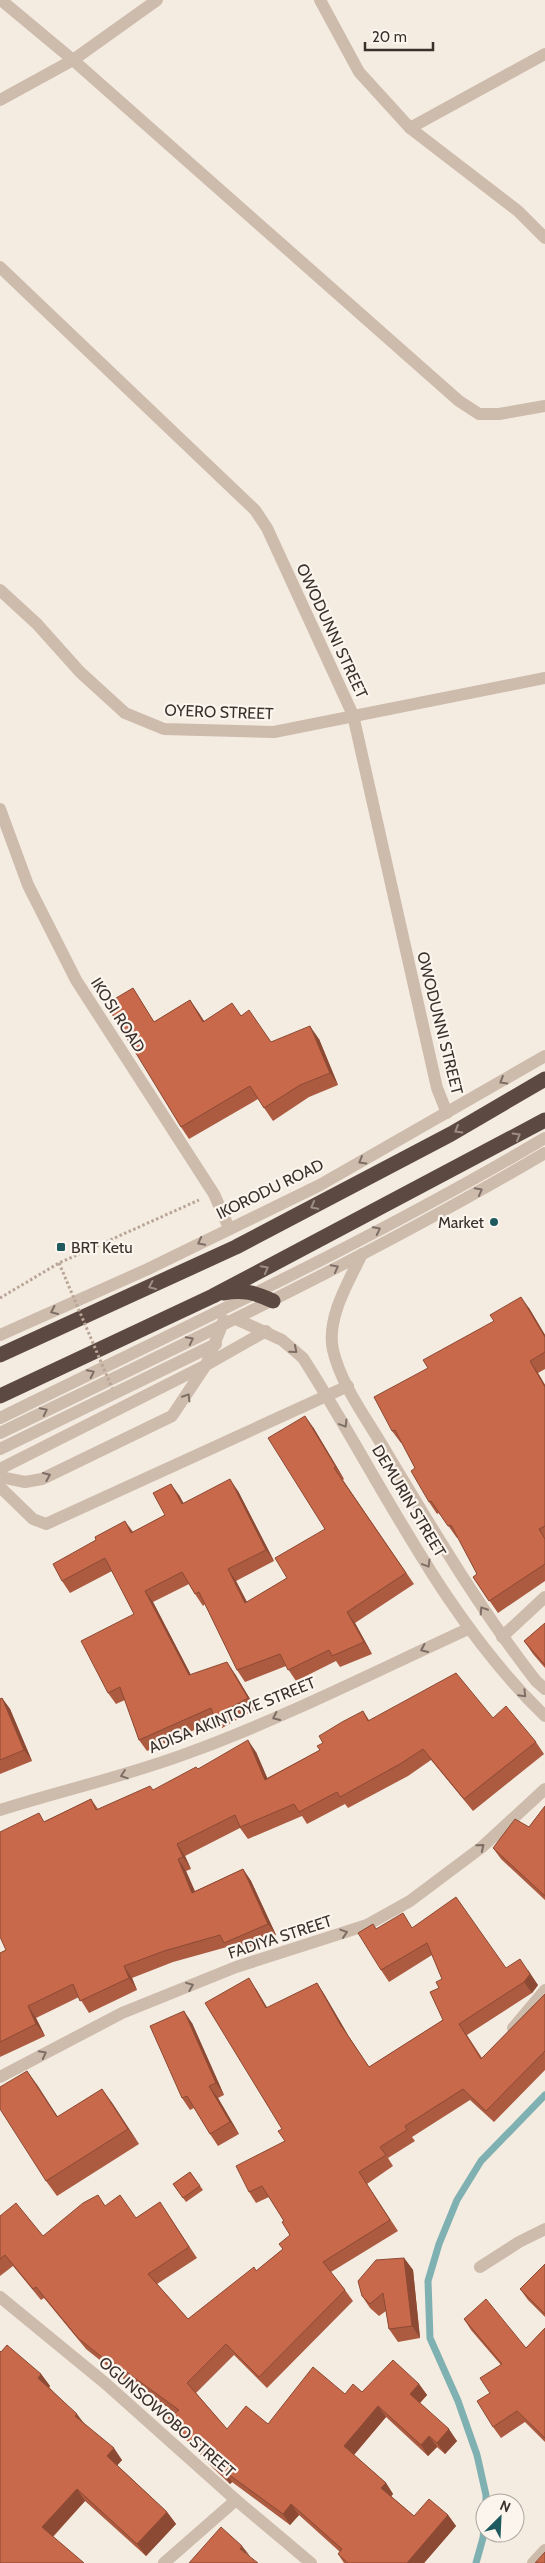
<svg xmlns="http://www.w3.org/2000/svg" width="545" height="2563" font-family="Cabin,sans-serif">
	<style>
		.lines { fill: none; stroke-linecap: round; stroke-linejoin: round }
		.stream { stroke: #7fb0b2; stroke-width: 7 }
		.path { stroke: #b9a596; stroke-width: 3; stroke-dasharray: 2.5 2.5; stroke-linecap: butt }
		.minor { stroke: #cdbbac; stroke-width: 12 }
		.highway { stroke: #5c4a42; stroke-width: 15 }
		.path-bridge { stroke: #b9a596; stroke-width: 3; stroke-dasharray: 2.5 2.5; stroke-linecap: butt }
		.wall { fill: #ac5a40 }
		.shaded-wall { fill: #8c4a34 }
		.building { fill: #c8694b; stroke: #8c4a34 }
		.oneway { stroke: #7d6f65 }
		.oneway2 { stroke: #9c8e87 }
		.poi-dot { fill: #1f5a5e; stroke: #fbf5ee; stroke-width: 2 }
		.labels { text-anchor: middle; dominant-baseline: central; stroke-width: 4.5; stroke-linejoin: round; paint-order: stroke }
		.street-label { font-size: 16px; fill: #3b302b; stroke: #fbf5ee }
		.poi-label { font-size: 16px; fill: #3b302b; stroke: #fbf5ee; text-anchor: end }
	</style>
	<rect width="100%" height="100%" fill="#f4ebe1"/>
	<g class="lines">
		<g class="stream">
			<polyline points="486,2503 486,2495 477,2455 458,2401 430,2338 428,2281 439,2244 457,2200 481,2161 545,2095"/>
			<polyline points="476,2563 483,2538 485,2516"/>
		</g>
		<polyline class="path" points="0,1298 59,1263 199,1200"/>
		<g class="minor">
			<polyline points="1,0 73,60 459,401 479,414 499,414 545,406"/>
			<polyline points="320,0 359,72 410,128 518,211 545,238"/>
			<polyline points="0,100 73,60 157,0"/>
			<polyline points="410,128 545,54"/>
			<polyline points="0,267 255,510 267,528 353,715 437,1088 447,1113"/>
			<polyline points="0,590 37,624 80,672 125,713 164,729 274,732 545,678"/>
			<polyline points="0,809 28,885 76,980 214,1194 229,1228"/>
			<path d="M362 1254C349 1281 326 1318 333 1350 341 1385 367 1419 385 1450 433 1530 479 1608 536 1681L545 1689"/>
			<path d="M236 1319 282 1340 303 1358C380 1478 441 1616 545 1716"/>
			<polyline points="0,1335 148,1269 320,1185 545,1056"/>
			<path d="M0 1418C183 1328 369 1242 545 1138"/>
			<path d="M0 1433C184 1344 369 1257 545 1153"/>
			<polyline points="0,1449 216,1344"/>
			<polyline points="0,1469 206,1365 266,1331"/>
			<polyline points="0,1477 25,1482 42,1479 172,1416 206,1365 224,1320"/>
			<polyline points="0,1487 33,1519 46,1524 348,1386"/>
			<polyline points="502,1637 545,1597"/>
			<path d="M0 1810C63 1790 127 1776 188 1753 284 1718 376 1671 468 1629"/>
			<polyline points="513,2028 545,1990"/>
			<polyline points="0,2077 122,2013 236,1967 367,1925 410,1901 482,1847 545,1789"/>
			<polyline points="480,2267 519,2242 545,2229"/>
			<polyline points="0,2297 105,2383 236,2500 311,2563"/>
			<polyline points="164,2563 236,2500"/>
			<polyline points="533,2563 545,2550"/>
		</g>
		<g class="highway">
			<path d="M224 1293C243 1289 256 1293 273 1301"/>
			<polyline points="0,1355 236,1247 451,1134 545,1079"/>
			<polyline points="0,1396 213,1296 545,1120"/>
		</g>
		<polyline class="path-bridge" points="59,1263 112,1388"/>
	</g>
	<g class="wall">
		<polygon points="133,988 154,1022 190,1000 204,1021 241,1015 271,1042 319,1039 338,1085 309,1097 273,1121 258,1099 189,1139 181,1127"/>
		<polygon points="529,1308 545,1335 545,1369 538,1373 545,1385 545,1581 498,1613 473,1577 477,1574 458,1537 457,1538 439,1513 437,1514 429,1502 415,1468 402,1442 401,1443 392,1431 428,1368"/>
		<polygon points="313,1427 344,1479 343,1480 414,1584 355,1623 372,1654 340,1667 336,1661 296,1681 286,1666 245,1682 237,1670 205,1604 203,1606 195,1594 189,1584 153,1602 191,1675 235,1674 256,1709 222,1728 217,1720 147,1751 139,1740 125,1700 116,1704 108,1693 134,1614 112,1571 70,1593 62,1581 133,1532 165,1515 179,1495 183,1503 238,1491 274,1561 236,1581 247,1602 287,1578 325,1529"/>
		<polygon points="545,1623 545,1668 533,1654 524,1641"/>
		<polygon points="2,1698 10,1709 32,1761 0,1774 0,1699"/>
		<polygon points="363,1711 369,1720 493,1718 536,1742 544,1754 473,1811 431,1760 408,1776 348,1808 345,1804 307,1824 302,1816 248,1839 240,1828 185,1856 191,1869 186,1871 195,1891 243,1869 251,1881 276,1935 232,1955 227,1947 173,1962 132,1978 137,1990 89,2013 79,1997 36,2018 45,2036 0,2057 0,1953 6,1950 45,1821 91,1799 98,1809 154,1790 198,1769 256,1752 267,1778 320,1750 323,1743"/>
		<polygon points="545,1806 545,1900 501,1859 493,1848 529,1827"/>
		<polygon points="413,1928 506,1968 538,1985 532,1993 467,2035 482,2058 545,1994 545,2070 494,2122 470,2100 412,2137 415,2141 388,2158 393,2166 367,2184 398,2231 331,2272 345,2290 353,2301 267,2388 234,2355 196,2393 227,2429 268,2424 345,2394 362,2392 419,2384 427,2395 420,2403 457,2441 445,2454 437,2447 428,2456 386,2417 354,2455 386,2483 393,2494 391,2496 414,2516 448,2515 456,2526 424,2563 344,2563 338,2554 340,2552 299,2515 290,2525 232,2482 230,2484 213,2468 176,2429 168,2418 175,2413 129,2379 126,2381 86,2349 44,2298 41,2300 13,2266 0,2276 0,2216 43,2236 105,2206 136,2218 160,2202 197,2258 157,2284 188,2319 256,2271 283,2249 290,2235 284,2221 269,2197 256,2203 249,2192 285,2141 282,2129 256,1989 267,2008 317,1983 324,1994 348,2035 369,2067 443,2020 439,1988 442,1979 432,1955 389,1982 381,1970 376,1929"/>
		<polygon points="192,2023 224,2095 218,2098 239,2134 218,2146 210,2134 194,2108 190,2110 182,2098"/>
		<polygon points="27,2071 58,2117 102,2089 139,2144 57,2196 46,2181"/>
		<polygon points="190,2172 203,2190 186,2202 173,2184"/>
		<polygon points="404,2258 413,2270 420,2338 398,2342 389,2329 386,2311 379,2316 370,2308 362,2296"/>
		<polygon points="545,2264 545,2317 528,2300 520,2289"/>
		<polygon points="464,2319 526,2348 545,2328 545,2442 525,2422 501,2438 493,2427 490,2393 501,2365 471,2330"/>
		<polygon points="41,2374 50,2386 49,2387 83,2423 122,2460 117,2465 167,2512 176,2524 146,2556 85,2501 53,2537 0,2563"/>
	</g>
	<g class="shaded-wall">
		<polygon points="190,1000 199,1013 212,1034 203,1022"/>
		<polygon points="310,1026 319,1039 338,1085 330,1073"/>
		<polygon points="521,1297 529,1308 545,1335 545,1337"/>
		<polygon points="530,1361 538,1373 545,1385 545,1387"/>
		<polygon points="305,1416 313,1427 344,1479 336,1467"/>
		<polygon points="230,1479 238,1491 274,1561 266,1550"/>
		<polygon points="171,1484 179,1495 190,1515 182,1504"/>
		<polygon points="125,1521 133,1532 131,1533"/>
		<polygon points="228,1569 236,1581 253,1614 245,1603"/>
		<polygon points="145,1591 153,1602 197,1687 189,1675"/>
		<polygon points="347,1612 355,1623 372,1654 364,1642"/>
		<polygon points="227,1662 235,1674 256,1709 248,1698"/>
		<polygon points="2,1698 10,1709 32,1761 24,1750"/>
		<polygon points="248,1740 256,1752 273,1791 265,1780"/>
		<polygon points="177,1844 185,1856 191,1869 183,1857"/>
		<polygon points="178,1859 186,1871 200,1904 192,1893"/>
		<polygon points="243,1869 251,1881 276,1935 268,1924"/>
		<polygon points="124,1966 132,1978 137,1990 129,1978"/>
		<polygon points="528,1970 538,1985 532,1993 524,1982"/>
		<polygon points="249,1978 256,1989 274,2019 266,2008"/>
		<polygon points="317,1983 324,1994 348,2035 340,2024"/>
		<polygon points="28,2006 36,2018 45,2036 36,2024"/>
		<polygon points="184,2011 192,2023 224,2095 216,2083"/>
		<polygon points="27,2071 38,2086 68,2133 57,2117"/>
		<polygon points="209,2086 218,2098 239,2134 230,2122"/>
		<polygon points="102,2089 113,2104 139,2144 128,2129"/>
		<polygon points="404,2258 413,2270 420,2338 412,2326"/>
		<polygon points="41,2374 50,2386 47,2390 38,2378"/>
		<polygon points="419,2384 427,2395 418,2405 410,2394"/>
		<polygon points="378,2406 386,2417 352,2457 344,2446"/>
		<polygon points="77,2414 86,2426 75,2416"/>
		<polygon points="449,2429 457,2441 445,2454 437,2443"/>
		<polygon points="429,2436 437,2447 428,2456 421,2445"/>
		<polygon points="114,2448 122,2460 115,2468 107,2456"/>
		<polygon points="224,2471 232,2482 230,2484 222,2473"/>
		<polygon points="386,2483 393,2494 389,2499 381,2488"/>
		<polygon points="77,2489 85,2501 50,2539 42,2527"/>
		<polygon points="291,2504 299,2515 290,2525 283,2514"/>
		<polygon points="167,2512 176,2524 146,2556 137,2544"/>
		<polygon points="448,2515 456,2526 424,2563 407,2563"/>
		<polygon points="242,2546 250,2556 240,2549"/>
	</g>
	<g class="building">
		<polygon points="133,988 154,1022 190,1000 203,1022 232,1003 241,1016 249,1010 271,1042 310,1026 330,1073 300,1085 264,1108 250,1086 181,1127 106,1004"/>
		<polygon points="521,1297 545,1337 545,1352 530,1361 545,1387 545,1526 539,1529 545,1539 545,1564 489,1601 473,1577 477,1574 451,1525 448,1526 431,1501 429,1502 411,1471 415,1468 395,1430 392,1431 374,1397 428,1368 423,1360 494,1321 490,1315"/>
		<polygon points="305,1416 336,1467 334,1468 406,1573 347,1612 364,1642 332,1656 329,1650 288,1670 280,1654 237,1670 199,1592 195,1594 182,1572 145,1591 189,1675 227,1662 248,1698 214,1717 211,1708 139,1740 120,1687 108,1693 81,1641 134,1614 105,1558 62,1581 53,1564 96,1540 95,1537 125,1521 131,1533 165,1515 153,1493 171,1484 182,1504 230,1479 266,1550 228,1569 245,1603 287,1578 275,1558 325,1529 268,1438"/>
		<polygon points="545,1623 545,1665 524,1641"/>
		<polygon points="456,1673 493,1718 506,1706 536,1742 464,1799 423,1749 400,1764 340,1797 337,1792 299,1812 294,1804 240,1827 235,1815 177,1844 183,1857 178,1859 192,1893 243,1869 268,1924 224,1943 220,1935 164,1951 124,1966 129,1978 80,2001 73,1984 28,2006 36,2024 0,2042 0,1953 6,1950 0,1937 0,1832 39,1813 44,1822 91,1799 96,1810 150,1786 153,1790 196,1767 198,1769 248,1740 265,1780 320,1750 317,1746 323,1743 319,1736 342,1722 363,1711 368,1721"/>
		<polygon points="2,1698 24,1750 0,1760 0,1699"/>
		<polygon points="545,1806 545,1896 493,1848 515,1819 529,1827"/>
		<polygon points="456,1897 506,1968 520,1959 530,1974 524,1982 459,2024 481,2059 545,1994 545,2051 486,2111 463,2089 405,2126 407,2130 380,2147 386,2155 359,2172 390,2220 323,2262 345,2290 259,2377 226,2344 187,2383 227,2429 246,2406 268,2424 313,2367 345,2394 353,2384 362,2392 393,2360 419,2384 410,2394 449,2429 437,2443 429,2436 421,2445 378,2406 344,2446 386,2483 381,2488 414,2516 429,2499 448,2515 407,2563 348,2563 338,2554 342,2549 291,2504 283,2514 224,2471 222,2473 205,2457 168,2418 179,2410 121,2368 118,2370 78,2338 36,2287 33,2289 5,2255 0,2259 0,2216 16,2203 43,2236 83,2203 98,2195 105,2206 120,2195 136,2218 160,2202 189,2247 148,2274 188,2319 254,2267 256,2271 283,2249 279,2244 290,2235 282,2222 284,2221 262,2186 249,2192 236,2166 285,2141 278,2131 282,2129 205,2003 249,1978 266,2008 317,1983 340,2024 369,2067 443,2020 430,1992 439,1988 436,1982 442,1979 427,1943 381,1970 358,1933 373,1924 376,1929 403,1913 412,1928"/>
		<polygon points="184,2011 216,2083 209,2086 230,2122 210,2134 187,2096 182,2098 150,2026"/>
		<polygon points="27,2071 57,2117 102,2089 128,2129 46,2181 0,2109 0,2087"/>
		<polygon points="190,2172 200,2186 183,2198 173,2184"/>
		<polygon points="404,2258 412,2326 389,2329 383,2293 370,2304 362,2296 358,2281 376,2260"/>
		<polygon points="545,2264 545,2314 520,2289"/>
		<polygon points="486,2299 526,2348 545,2328 545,2438 517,2411 493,2427 477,2401 490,2393 480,2378 502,2364 464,2319"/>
		<polygon points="7,2345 41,2374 38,2378 77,2414 75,2416 114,2448 107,2456 167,2512 137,2544 77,2489 42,2527 84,2563 0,2563 0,2351 1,2352"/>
		<polygon points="221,2527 242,2546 240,2549 258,2563 189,2563"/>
		<polygon points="545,2552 545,2563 535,2563"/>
	</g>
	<defs><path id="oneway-chevron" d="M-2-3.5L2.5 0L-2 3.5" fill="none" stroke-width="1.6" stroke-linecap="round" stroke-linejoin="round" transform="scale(1.25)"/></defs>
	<g class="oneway">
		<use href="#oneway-chevron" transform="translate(503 1081) rotate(149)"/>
		<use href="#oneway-chevron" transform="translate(362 1161) rotate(150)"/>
		<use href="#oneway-chevron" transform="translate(479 1191) rotate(-28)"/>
		<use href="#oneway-chevron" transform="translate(377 1230) rotate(-27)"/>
		<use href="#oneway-chevron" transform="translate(201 1242) rotate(153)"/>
		<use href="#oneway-chevron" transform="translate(335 1268) rotate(-28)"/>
		<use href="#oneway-chevron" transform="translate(54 1311) rotate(156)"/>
		<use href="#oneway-chevron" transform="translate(190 1340) rotate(-27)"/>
		<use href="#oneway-chevron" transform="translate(294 1350) rotate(40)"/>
		<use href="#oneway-chevron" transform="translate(91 1373) rotate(-26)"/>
		<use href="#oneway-chevron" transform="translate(187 1397) rotate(-58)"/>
		<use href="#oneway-chevron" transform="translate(44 1411) rotate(-26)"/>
		<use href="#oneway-chevron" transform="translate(344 1424) rotate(59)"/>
		<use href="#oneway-chevron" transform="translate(47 1476) rotate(-23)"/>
		<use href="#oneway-chevron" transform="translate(427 1564) rotate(59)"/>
		<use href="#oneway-chevron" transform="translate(483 1610) rotate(-123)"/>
		<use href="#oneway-chevron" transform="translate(424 1649) rotate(155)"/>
		<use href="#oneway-chevron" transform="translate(523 1694) rotate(46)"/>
		<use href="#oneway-chevron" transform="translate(276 1717) rotate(155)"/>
		<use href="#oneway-chevron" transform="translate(124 1775) rotate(161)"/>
		<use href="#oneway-chevron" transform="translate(481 1847) rotate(-39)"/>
		<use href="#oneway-chevron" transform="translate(344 1933) rotate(-18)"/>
		<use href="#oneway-chevron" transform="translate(190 1986) rotate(-22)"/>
		<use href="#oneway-chevron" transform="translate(43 2054) rotate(-27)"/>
	</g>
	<g class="oneway2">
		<use href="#oneway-chevron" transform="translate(458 1130) rotate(150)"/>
		<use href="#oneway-chevron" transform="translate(517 1136) rotate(-30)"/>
		<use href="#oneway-chevron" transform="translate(314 1206) rotate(152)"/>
		<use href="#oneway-chevron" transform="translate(265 1269) rotate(-28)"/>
		<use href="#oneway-chevron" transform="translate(152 1286) rotate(155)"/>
	</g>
	<g class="poi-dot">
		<circle cx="494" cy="1222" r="5"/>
		<rect x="56" y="1242" width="10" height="10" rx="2.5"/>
	</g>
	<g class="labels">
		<g class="street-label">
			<text transform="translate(332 631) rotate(65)">OWODUNNI STREET</text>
			<text transform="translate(219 712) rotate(2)">OYERO STREET</text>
			<text transform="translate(118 1015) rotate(57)">IKOSI ROAD</text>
			<text transform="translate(440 1023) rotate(76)">OWODUNNI STREET</text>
			<text transform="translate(270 1189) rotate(-26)">IKORODU ROAD</text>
			<text transform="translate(409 1501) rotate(59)">DEMURIN STREET</text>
			<text transform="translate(232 1715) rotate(-22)">ADISA AKINTOYE STREET</text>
			<text transform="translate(280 1937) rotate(-18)">FADIYA STREET</text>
			<text transform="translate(167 2417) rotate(41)">OGUNSOWOBO STREET</text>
		</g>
		<g class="poi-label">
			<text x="484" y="1222">Market</text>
			<text x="71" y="1247" text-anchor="start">BRT Ketu</text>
		</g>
	</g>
	<g transform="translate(500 2518) rotate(24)"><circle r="24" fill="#fbf5ee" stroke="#aea6a0"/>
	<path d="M0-4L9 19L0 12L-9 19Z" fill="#1f5a5e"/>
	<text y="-8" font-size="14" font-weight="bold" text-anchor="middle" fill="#3b302b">N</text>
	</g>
	<path d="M365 42v8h68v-8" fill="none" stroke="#3b302b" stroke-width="2.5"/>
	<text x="372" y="42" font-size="15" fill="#3b302b" stroke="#fbf5ee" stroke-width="4" paint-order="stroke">20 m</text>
</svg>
